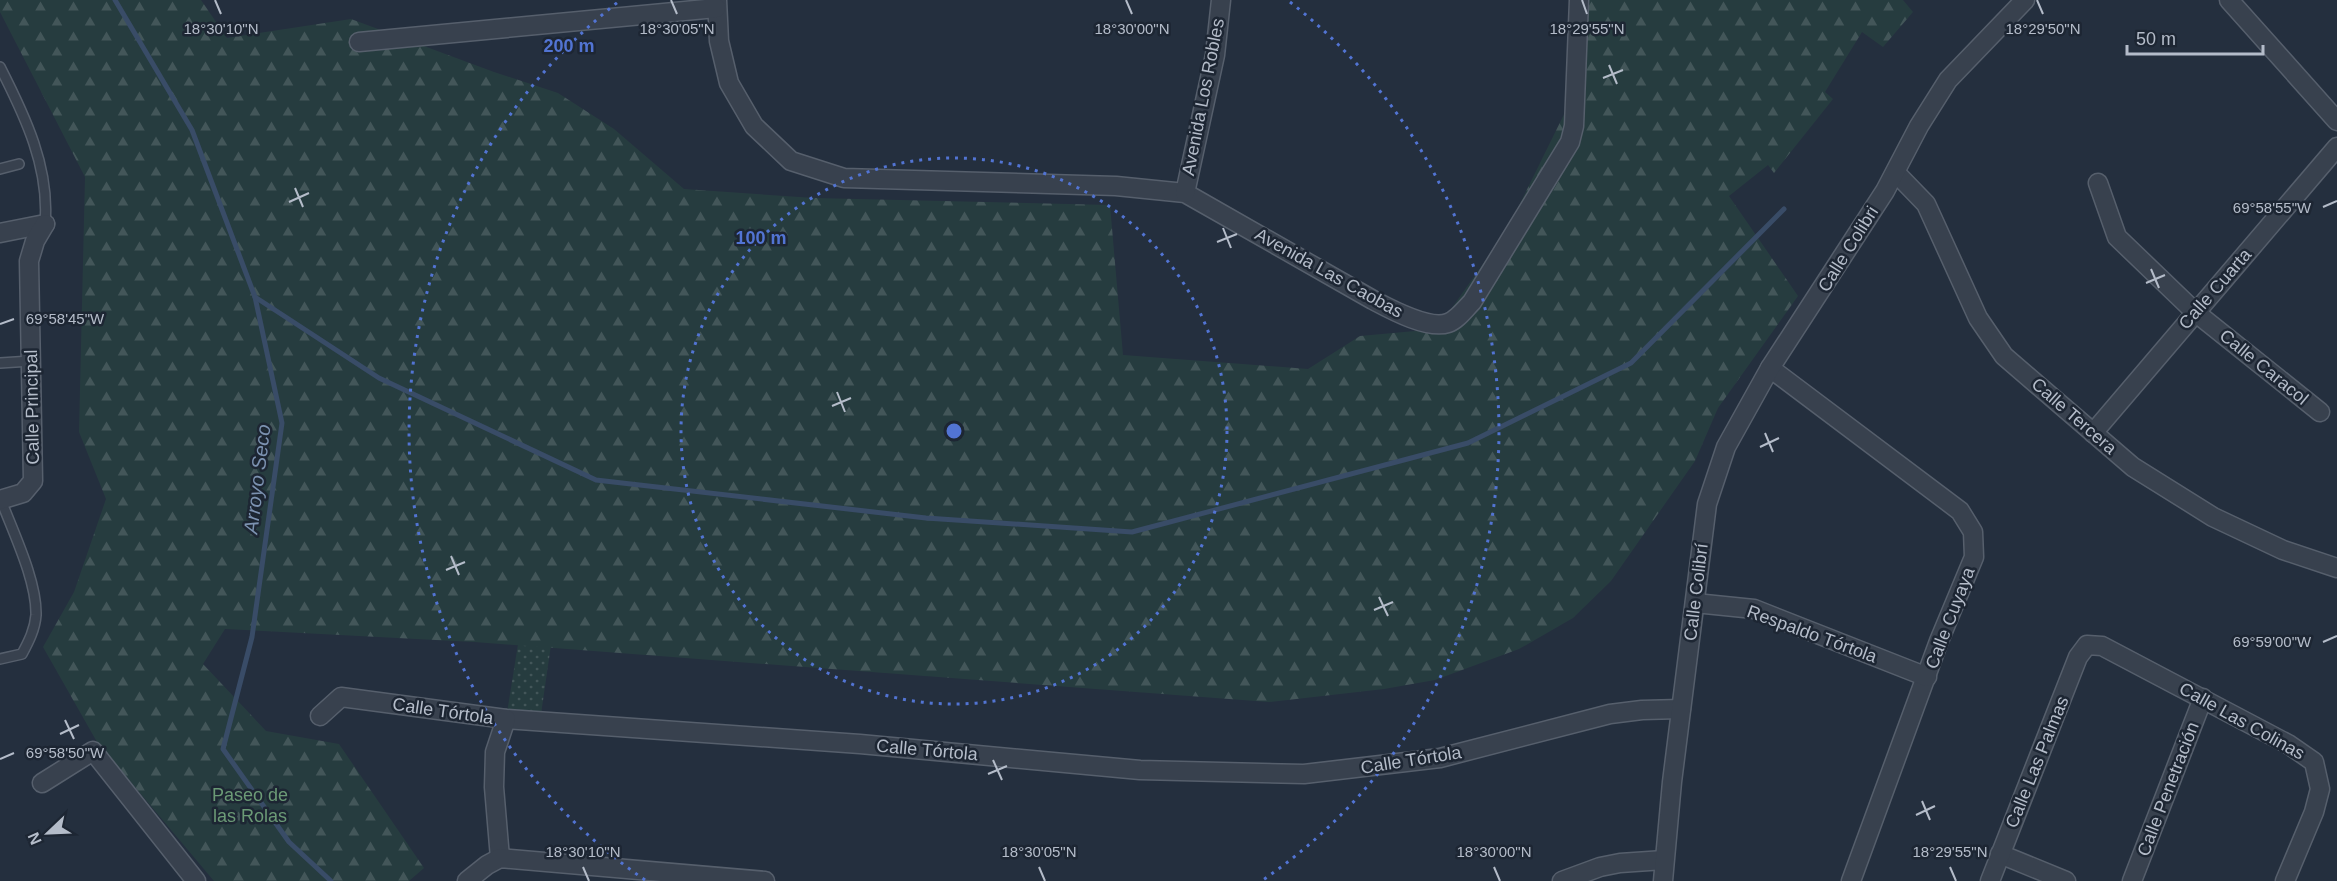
<svg xmlns="http://www.w3.org/2000/svg" width="2337" height="881" font-family="Arial,sans-serif">
	<style>
		.grass { fill: url(#grass-dots) }
		.forest { fill: url(#forest-firs) }
		.lines { fill: none; stroke-linecap: round; stroke-linejoin: round }
		.stream { stroke: #394c67; stroke-width: 5 }
		.lane-casing { stroke: #565f6c; stroke-width: 12 }
		.street-casing { stroke: #565f6c; stroke-width: 21 }
		.lane { stroke: #38414e; stroke-width: 9 }
		.street { stroke: #38414e; stroke-width: 18 }
		.ticks { fill: none; stroke: #b4bcc9; stroke-width: 2 }
		.ring { fill: none; stroke: #5274d3; stroke-width: 3; stroke-dasharray: 3 6 }
		.labels { text-anchor: middle; dominant-baseline: central; stroke-width: 5; stroke-linejoin: round; paint-order: stroke }
		.street-label { font-size: 18px; fill: #b4bcc9; stroke: #1d2633 }
		.park-label { font-size: 18px; fill: #6b9a76; stroke: #1d2633 }
		.water-label { font-size: 20px; font-style: italic; fill: #7c92b1; stroke: #1d2633 }
		.ticks-label { font-size: 15px; text-anchor: middle; fill: #b4bcc9; stroke: #1d2633; stroke-width: 5; stroke-linejoin: round; paint-order: stroke }
		.centre { fill: #5274d3; stroke: #1d2633; stroke-width: 3 }
		.ring-label { font-size: 18px; text-anchor: middle; font-weight: bold; fill: #5274d3; stroke: #1d2633; stroke-width: 5; stroke-linejoin: round; paint-order: stroke }
	</style>
	<defs>
		<pattern id="grass-dots" width="8" height="8" patternUnits="userSpaceOnUse" patternTransform="scale(1.5)"><rect width="8" height="8" fill="#263c3f"/><path d="M2 2h.1M6 6h.1" fill="none" stroke="#435659" stroke-width="1.8" stroke-linecap="round"/></pattern>
		<pattern id="forest-firs" width="22" height="20" patternUnits="userSpaceOnUse" patternTransform="scale(1.5)"><rect width="22" height="20" fill="#263c3f"/><path d="M5 1l3.5 6h-7zM16 11l3.5 6h-7z" fill="#435659"/></pattern>
	</defs>
	<rect width="100%" height="100%" fill="#242f3e"/>
	<polygon class="grass" points="519,638 551,645 540,721 506,719"/>
	<polygon class="forest" points="0,0 201,0 227,38 351,19 494,72 558,93 614,129 684,189 814,198 1110,205 1123,355 1308,369 1360,336 1437,329 1507,230 1576,90 1584,0 1903,0 1913,12 1883,47 1862,32 1825,92 1833,99 1774,173 1768,165 1729,196 1798,296 1718,408 1695,461 1611,581 1573,618 1519,649 1435,680 1384,689 1269,702 474,642 225,629 203,664 266,731 339,744 424,868 409,881 214,881 97,742 43,647 74,592 106,499 79,432 85,177 0,12"/>
	<g class="lines">
		<g class="stream">
			<polyline points="115,0 192,130 255,297 282,423 252,637 223,749 289,842 331,881"/>
			<polyline points="255,297 379,378 596,480 926,518 1132,532 1468,443 1631,363 1784,209"/>
		</g>
		<g class="lane-casing">
			<g id="lane">
				<path d="M0 67C25 116 50 168 45 224"/>
				<polyline points="0,169 19,164"/>
				<polyline points="0,363 31,361"/>
				<path d="M0 659 22 654C29 641 35 629 36 615 37 581 13 532 1 500"/>
			</g>
		</g>
		<g class="street-casing">
			<g id="street">
				<path d="M717 0 719 41 729 83 754 126 791 161 844 178 1116 186 1185 193 1373 300C1390 309 1428 330 1448 323 1457 320 1465 309 1472 302L1570 142 1574 126 1579 0"/>
				<polyline points="2229,0 2337,121"/>
				<polyline points="359,42 716,8"/>
				<polyline points="1896,173 1926,204 1978,318 2004,356 2133,467 2213,517 2283,550 2337,568"/>
				<polyline points="2098,183 2117,237 2195,312 2320,412"/>
				<polyline points="1185,193 1215,55 1221,0"/>
				<polyline points="0,233 45,224"/>
				<polyline points="1770,368 1960,511 1973,532 1974,557 1939,641 1851,881"/>
				<polyline points="2093,433 2337,147"/>
				<polyline points="0,500 23,493 33,481 29,261 35,241 45,224"/>
				<polyline points="1695,603 1754,609 1927,677"/>
				<polyline points="320,716 341,697 506,719 860,744 1140,770 1304,774 1440,758 1610,714 1642,710 1681,709"/>
				<polyline points="42,783 93,751 196,881"/>
				<polyline points="2000,854 2066,881"/>
				<polyline points="500,858 494,787 495,752 506,719"/>
				<polyline points="467,881 487,865 500,858 765,881"/>
				<polyline points="1562,881 1600,867 1620,863 1664,860"/>
				<polyline points="1663,881 1672,782 1707,504 1726,447 1770,368 1885,191 1919,126 1948,80 2025,0"/>
				<polyline points="1990,881 2078,657 2087,645 2102,646 2288,744 2314,762 2320,789 2314,812 2285,881"/>
				<polyline points="2132,881 2203,698"/>
			</g>
		</g>
		<use href="#lane" class="lane"/>
		<use href="#street" class="street"/>
	</g>
	<path class="ticks" d="M215 0 221 14M671 0 677 14M1126 0 1132 14M1582 0 1587 14M2037 0 2043 14M1609 65 1617 84M1603 78 1623 70M295 188 303 207M289 202 309 193M2323 207 2337 201M1223 228 1231 248M1217 242 1237 234M2151 269 2159 288M2146 283 2165 275M0 324 14 319M837 392 845 412M832 406 851 398M1765 433 1773 452M1760 447 1779 438M451 556 459 575M446 570 465 562M1379 597 1388 616M1374 610 1393 602M2323 642 2337 636M65 720 74 739M60 734 79 725M0 759 14 753M993 760 1002 780M988 774 1007 766M1922 801 1930 820M1916 815 1935 806M583 867 589 881M1039 867 1045 881M1494 867 1500 881M1950 867 1956 881"/>
	<g class="ring">
		<circle cx="954" cy="431" r="273"/>
		<path d="M645 880A545 545 0 0 1 618 2M1290 2A545 545 0 0 1 1263 880"/>
	</g>
	<g class="labels">
		<g class="street-label">
			<text transform="translate(1203 97) rotate(-79)">Avenida Los Robles</text>
			<text transform="translate(1848 249) rotate(-58)">Calle Colibri</text>
			<text transform="translate(1329 273) rotate(29)">Avenida Las Caobas</text>
			<text transform="translate(2215 289) rotate(-49)">Calle Cuarta</text>
			<text transform="translate(2264 367) rotate(39)">Calle Caracol</text>
			<text transform="translate(32 407) rotate(-91)">Calle Principal</text>
			<text transform="translate(2074 416) rotate(41)">Calle Tercera</text>
			<text transform="translate(1696 592) rotate(-83)">Calle Colibrí</text>
			<text transform="translate(1950 618) rotate(-69)">Calle Cuyaya</text>
			<text transform="translate(1812 634) rotate(20)">Respaldo Tórtola</text>
			<text transform="translate(443 711) rotate(8)">Calle Tórtola</text>
			<text transform="translate(2242 721) rotate(29)">Calle Las Colinas</text>
			<text transform="translate(927 750) rotate(5)">Calle Tórtola</text>
			<text transform="translate(1411 760) rotate(-9)">Calle Tórtola</text>
			<text transform="translate(2037 762) rotate(-68)">Calle Las Palmas</text>
			<text transform="translate(2168 789) rotate(-69)">Calle Penetración</text>
		</g>
		<g class="park-label">
			<text x="250" y="795">Paseo de<tspan x="250" dy="21">las Rolas</tspan></text>
		</g>
		<g class="water-label">
			<text transform="translate(257 479) rotate(-83)">Arroyo Seco</text>
		</g>
	</g>
	<g class="ticks-label">
		<text x="221" y="34">18°30'10"N</text>
		<text x="677" y="34">18°30'05"N</text>
		<text x="1132" y="34">18°30'00"N</text>
		<text x="1587" y="34">18°29'55"N</text>
		<text x="2043" y="34">18°29'50"N</text>
		<text x="2272" y="213">69°58'55"W</text>
		<text x="65" y="324">69°58'45"W</text>
		<text x="2272" y="647">69°59'00"W</text>
		<text x="65" y="758">69°58'50"W</text>
		<text x="583" y="857">18°30'10"N</text>
		<text x="1039" y="857">18°30'05"N</text>
		<text x="1494" y="857">18°30'00"N</text>
		<text x="1950" y="857">18°29'55"N</text>
	</g>
	<circle cx="954" cy="431" r="9" class="centre"/>
	<g class="ring-label">
		<text x="569" y="52">200 m</text>
		<text x="761" y="244">100 m</text>
	</g>
	<g transform="translate(48 833) rotate(247)" stroke="#1d2633" stroke-width="4.5" paint-order="stroke">
	<path d="M0-4.5L10 22L0 15L-10 22Z" fill="#b4bcc9"/>
	<text y="-9" font-size="16" font-weight="bold" text-anchor="middle" fill="#b4bcc9">N</text>
	</g>
	<path d="M2127 45v9h136v-9" fill="none" stroke="#b4bcc9" stroke-width="3"/>
	<text x="2136" y="45" font-size="18" fill="#b4bcc9" stroke="#1d2633" stroke-width="4.5" paint-order="stroke">50 m</text>
</svg>
